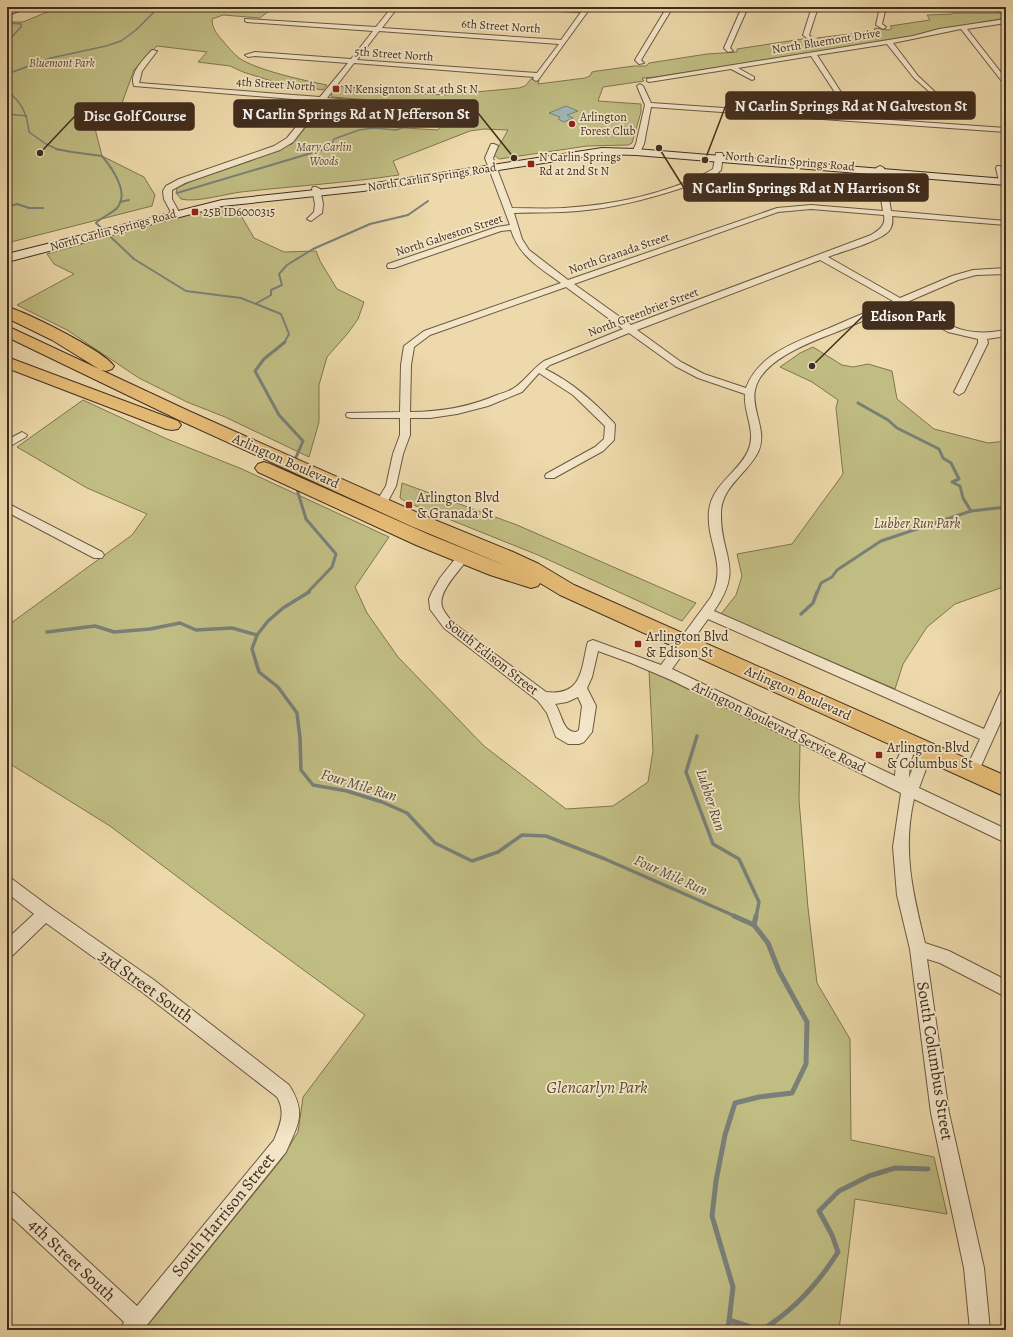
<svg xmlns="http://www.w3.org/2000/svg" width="1013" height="1337" font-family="Alegreya,serif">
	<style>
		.green { fill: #c0bd83; stroke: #807550 }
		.water { fill: #9eb7b5; stroke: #798079 }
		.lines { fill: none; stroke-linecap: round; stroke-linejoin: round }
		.stream-far4 { stroke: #798079; stroke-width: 1.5 }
		.stream-far3 { stroke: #798079; stroke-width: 2 }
		.stream-far2 { stroke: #798079; stroke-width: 3 }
		.stream-far1 { stroke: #798079; stroke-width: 3.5 }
		.stream { stroke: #798079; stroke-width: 5 }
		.street-casing { stroke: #6c5841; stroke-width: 2 }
		.secondary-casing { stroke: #412d1e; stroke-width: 2 }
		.highway-casing { stroke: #412d1e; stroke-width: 2 }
		.street { fill: #f3e6c8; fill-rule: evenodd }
		.secondary { fill: #f3e6c8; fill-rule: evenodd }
		.highway { fill: #e6bc76; fill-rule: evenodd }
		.poi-dot { fill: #8f2418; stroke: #f3e6c8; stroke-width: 1.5 }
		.labels { text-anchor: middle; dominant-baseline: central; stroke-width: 3.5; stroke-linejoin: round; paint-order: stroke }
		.far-street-label { font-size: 12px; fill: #412d1e; stroke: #f3e6c8 }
		.far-park-label { font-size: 12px; font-style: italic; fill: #5a4a32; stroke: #f3e6c8 }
		.far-poi-label { font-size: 12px; fill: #412d1e; stroke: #f3e6c8; text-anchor: start }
		.street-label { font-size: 14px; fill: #412d1e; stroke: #f3e6c8 }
		.poi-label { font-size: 14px; fill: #412d1e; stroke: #f3e6c8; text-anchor: start }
		.park-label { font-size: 14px; font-style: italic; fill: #5a4a32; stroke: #f3e6c8 }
		.water-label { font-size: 15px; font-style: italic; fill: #54493c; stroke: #f3e6c8 }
		.near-street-label { font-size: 17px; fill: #412d1e; stroke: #f3e6c8 }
		.near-park-label { font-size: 17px; font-style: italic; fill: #5a4a32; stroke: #f3e6c8 }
		.leader { fill: none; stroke: #412d1e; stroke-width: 1.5 }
		.callout-dot { fill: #412d1e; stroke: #f3e6c8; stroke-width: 1.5 }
		.callout { fill: #412d1e; stroke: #412d1e; stroke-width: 1.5 }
		.callout-label { font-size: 15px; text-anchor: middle; font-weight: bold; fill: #fff }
	</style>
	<rect width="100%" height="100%" fill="#edd9ab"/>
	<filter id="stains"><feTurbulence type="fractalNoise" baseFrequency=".005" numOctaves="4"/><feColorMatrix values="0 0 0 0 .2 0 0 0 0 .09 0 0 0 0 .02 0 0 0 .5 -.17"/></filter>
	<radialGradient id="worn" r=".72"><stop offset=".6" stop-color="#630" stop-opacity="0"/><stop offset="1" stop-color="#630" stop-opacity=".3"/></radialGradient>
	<g class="green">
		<path d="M59 7H274L260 18 223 15 212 19C212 28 216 33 222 40 227 46 233 53 239 58 256 70 306 81 327 85L323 90 278 83 243 72 230 66 198 62 207 52 157 46 134 70 122 103 123 107 90 109 102 156 144 177 155 195 152 206 7 243V22H23Z"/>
		<path d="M952 13H1001L1006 18 940 30 911 37 655 77 642 78 644 81 603 87 598 101 641 104V112L632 143 628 145 587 146 499 159 494 155 508 130 484 129 470 131 393 161 399 175C346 183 294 186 241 192 225 194 195 203 181 199L176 193 177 188 198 178 292 144 310 122 438 130 450 115 449 112 442 111 444 106 332 97 331 95 338 86 443 95 519 88 525 86 531 79 539 80 538 84 585 78 590 76 592 72 597 71 634 66H646L649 63 707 54 737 52V49L802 39 811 41 818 40 817 38 874 31 875 28 889 30 892 28 890 26 930 20 927 15 952 14Z"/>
		<polygon points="231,205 240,214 254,238 284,252 316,251 320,261 337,289 364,302 358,319 348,333 327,357 319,385 319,422 309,457 225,417 187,402 139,378 67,330 17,305 74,274 54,264 47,254 192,213"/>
		<polygon points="813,347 842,365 853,367 868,364 892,371 897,399 934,429 988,443 1006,441 1006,586 955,604 927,627 903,664 895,689 721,614 736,595 742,576 737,554 792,544 843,474 836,408 838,400 812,382 780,367 800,353"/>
		<polygon points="83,400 167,439 242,469 389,537 355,587 367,613 398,657 484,746 566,809 613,806 648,782 653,751 649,670 800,744 799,800 808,908 817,983 850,1039 851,1140 934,1157 947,1214 855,1199 839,1330 144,1330 281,1160 298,1132 303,1097 365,1015 215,905 110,826 7,762 7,626 132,535 147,514 87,488 17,447"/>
		<polygon points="402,483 517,525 696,603 682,621 538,555 406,502 400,498"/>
	</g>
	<polygon class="water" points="566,106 578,111 567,115 573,118 564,122 558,119 560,117 549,113"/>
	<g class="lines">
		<g class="stream-far4">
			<polyline points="7,23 21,24 21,27 7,42"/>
			<polyline points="7,74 51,58 106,46 121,41 136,30 159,7"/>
			<path d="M7 91C22 102 27 114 29 132L46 144 59 150"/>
			<polyline points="7,114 27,116"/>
			<polyline points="321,150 330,147 334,139 359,130 374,128 396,130 408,126 434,126 441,122 478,111"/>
		</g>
		<g class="stream-far3">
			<path d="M56 149 72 152 102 156C112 168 130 193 117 208 111 214 102 217 96 223L134 259 186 291 241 298 281 314 289 334 284 343"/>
			<polyline points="177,193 325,149"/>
			<polyline points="120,202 129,200"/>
			<polyline points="7,207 17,204 29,208 43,208"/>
			<polyline points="257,303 271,295 271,290 282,285 279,274 287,265 313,249 370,224 408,215 428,201"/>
		</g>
		<g class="stream-far2">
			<polyline points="285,342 264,359 255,371 279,415 303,441 294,462"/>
			<polyline points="858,403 888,420 897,428 939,449 943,458 951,463 959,479 952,482 960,486 963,498 971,511"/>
			<polyline points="296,486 306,519 336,554 332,567 307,593"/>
			<polyline points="817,593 821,583 832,577 837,570 881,541 971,511 1006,507"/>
		</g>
		<g class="stream-far1">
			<polyline points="309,592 283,608 268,621 257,635 252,649 259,672 278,687 297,713 300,738 301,770 313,785 347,791 382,802 407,813 435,843 472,861 498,852 522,835 546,836 605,859 737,917"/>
			<polyline points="801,614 813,603 817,592"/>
			<polyline points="47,632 95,626 114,632 150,629 180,623 196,630 232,628 257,635"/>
			<polyline points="697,736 686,772 713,844 739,859 759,902 756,917"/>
		</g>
		<g class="stream">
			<polyline points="754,925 756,916"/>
			<polyline points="729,1320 760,1330"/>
			<polyline points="728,1330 733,1287 712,1216 716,1181 725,1135 735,1103 759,1097 792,1093 806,1064 807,1022 779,971 768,943 754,925 734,916"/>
			<path d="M762 1330C794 1310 818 1284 838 1252L832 1235 819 1211 839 1191 869 1176 895 1168 928 1169"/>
		</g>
		<g class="street-casing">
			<g id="street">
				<polygon points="20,7 28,7 7,16 7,12"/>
				<path d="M392 7H398L382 28 561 40 581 12 515 9 512 7 584 9 585 7H591L538 80 536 81 533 79 534 77 354 63 327 98 443 107 446 109 443 111 324 102 293 142 280 150 185 183 172 190V199L180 214 179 216H173L164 199 163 191 166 186 179 179 274 146 287 138 317 101 134 86C129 73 144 59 152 50L157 51 142 71 139 83 320 97 348 63 255 56 248 57 245 55 255 52 351 59 373 31 247 22 245 21V19L376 27ZM379 31 559 44 537 73 357 60Z"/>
				<polygon points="667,7 673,7 641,60 644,63 639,64 635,60"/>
				<polygon points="742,7 748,7 730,48 733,51 728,52 724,48"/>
				<polygon points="812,7 818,7 809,35 812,38 809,40 803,35"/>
				<polygon points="880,7 886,7 882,24 886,27 883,29 876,25"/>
				<polygon points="994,7 1000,7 1006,12 1006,17"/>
				<polygon points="1006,19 1006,23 967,29 1006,79 1006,85 1004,84 961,29 893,43 918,76 934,91 935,92 932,94 914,78 887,44 817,55 846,100 848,117 1006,128 1006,132 651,107 644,144 639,154 633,154 632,152 636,144 645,105 637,86 640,84 643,86 651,103 841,116 840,100 811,56 738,68 754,77 754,79 752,80 731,69 649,82 647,81 647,79 913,36 939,29"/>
				<path d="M491 144H494L498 146 493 158 512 208C529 208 547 209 564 208 611 205 662 195 704 174L713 169 716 153H722L723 155 721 170C712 180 695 184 682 188 648 199 614 208 578 211 557 213 535 212 514 213L522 239 529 250 568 280 777 208 811 205 883 211 876 168 880 166 884 168 891 211 1006 221V225L892 216C893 221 892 227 889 231 878 242 843 251 828 257L900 298 952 276 973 270 1006 268V274L976 275 958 280 907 302C943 322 962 339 1006 330V336L987 339 988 343 964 392 959 395 954 392 978 343V339L948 332 900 305C881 313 862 321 844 329 817 340 761 358 755 390 751 410 767 430 759 450 749 473 721 486 721 513 720 557 745 567 714 611L984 729 1001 691 1006 690V710L977 775 972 777 967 775 965 771 980 739 708 619 672 669 895 776 896 762 906 740 911 738 916 740 918 744 910 762 909 778 921 746 926 744 931 746 933 750 919 788 1006 829V843L914 799C902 850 913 894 925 943L949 951 1006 980V997L940 963 927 959 949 1113 984 1268 990 1330H970L964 1268 931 1113 910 949 897 895 893 847 901 793 671 680 631 663 598 651 592 677 587 688 596 706 592 732 584 742 579 744H568L556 737 547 713 538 701 444 628 430 609 429 599 432 592 440 578 459 554H467L469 557C461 570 435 593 443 609 445 613 449 618 452 622L546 692C581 696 581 672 587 645L588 642 593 640 661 665 711 597C728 563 706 544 709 511 712 484 738 473 748 451 757 432 743 412 745 394L698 378 675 366 629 333 550 365 545 369C572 382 593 401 614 423L615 425 614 440 603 451 554 478H546L545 476 546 474 595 447 604 439 605 426 573 395 539 373 522 392 488 406 457 414 430 418H410V435L403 454 396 486 385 507H377L375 504 386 486 393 454 400 435V418H351L347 417 346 415 347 413 400 412 401 365 404 346 424 331 561 283C540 268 519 256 511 230L501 231 394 268H388L387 266 388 264 497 227 510 225 485 158ZM811 209 884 215C886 226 879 230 871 235L631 325 574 284 778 212ZM820 260 893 301C873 309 853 318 834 326 802 340 759 352 746 388L704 374 681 362 637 330ZM566 287 623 329 544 361C532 369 525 381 514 388 510 391 503 393 497 395 469 407 441 412 410 412L411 365 414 347 430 335ZM578 697 582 706 579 730 576 732C562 732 562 713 555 704L567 702Z"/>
				<polygon points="997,166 1000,166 1004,168 1006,184 1000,184 999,182 996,168"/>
				<polygon points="313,187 316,187 320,189 323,204 322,213 311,221 307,219 314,212 315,204 312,189"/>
				<polygon points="22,432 27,435 26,437 7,448 7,440"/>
				<polygon points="7,503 102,552 104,555 102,558 94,558 7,512"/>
				<path d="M7 877 12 879 51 908 154 980 289 1085C307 1113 298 1125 286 1152L143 1330H120L124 1322 7 1213V1191L14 1193 137 1306 274 1140C280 1125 286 1112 277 1097L142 992 46 923 13 955 7 958V939L34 914 7 893Z"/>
			</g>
		</g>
		<g class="secondary-casing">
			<polygon id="secondary" points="602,148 636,149 1006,179 1006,185 636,155 602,154 363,191 222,206 7,262 7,254 222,200 363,185"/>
		</g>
		<g class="highway-casing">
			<g id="highway">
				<path d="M7 307C27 312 104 351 114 366L112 369 106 371 101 370 191 412 425 516 513 552 539 564 574 585 1006 776V797L560 595 540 583 538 586 531 588 490 575 416 545 258 472 255 468 258 464 264 462 270 464 430 535 509 567 411 526 179 420 7 337V326L99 369 52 340 7 318Z"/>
				<polygon points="7,357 178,421 181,425 178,429 172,430 166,429 7,368"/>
			</g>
		</g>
		<use href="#street" class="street"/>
		<use href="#secondary" class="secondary"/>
		<use href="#highway" class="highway"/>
	</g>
	<g class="poi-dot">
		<rect x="332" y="85" width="8" height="8" rx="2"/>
		<circle cx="572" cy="124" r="4"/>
		<rect x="527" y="160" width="8" height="8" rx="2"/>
		<rect x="191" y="208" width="8" height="8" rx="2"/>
		<rect x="405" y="501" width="8" height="8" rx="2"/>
		<rect x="634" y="640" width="8" height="8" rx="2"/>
		<rect x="875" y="751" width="8" height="8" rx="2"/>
	</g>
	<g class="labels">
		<g class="far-street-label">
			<text transform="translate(501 26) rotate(4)">6th Street North</text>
			<text transform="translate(826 41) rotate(-9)">North Bluemont Drive</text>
			<text transform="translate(394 54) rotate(4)">5th Street North</text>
			<text transform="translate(276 84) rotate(4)">4th Street North</text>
			<text transform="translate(790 161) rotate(5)">North Carlin Springs Road</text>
			<text transform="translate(432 177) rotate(-9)">North Carlin Springs Road</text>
			<text transform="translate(113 230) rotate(-15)">North Carlin Springs Road</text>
			<text transform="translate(449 235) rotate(-18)">North Galveston Street</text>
			<text transform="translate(619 253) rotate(-19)">North Granada Street</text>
			<text transform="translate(643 312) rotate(-21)">North Greenbrier Street</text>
		</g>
		<g class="far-park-label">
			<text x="62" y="63">Bluemont Park</text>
			<text x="324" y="147">Mary Carlin<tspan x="324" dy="14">Woods</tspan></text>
		</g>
		<g class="far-poi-label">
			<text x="344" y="89">N Kensignton St at 4th St N</text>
			<text x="580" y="117">Arlington<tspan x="580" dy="14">Forest Club</tspan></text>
			<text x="539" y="157">N Carlin Springs<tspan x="539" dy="14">Rd at 2nd St N</tspan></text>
			<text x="203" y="212">25B ID6000315</text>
		</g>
		<g class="street-label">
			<text transform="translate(286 461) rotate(24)">Arlington Boulevard</text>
			<text transform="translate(492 657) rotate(38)">South Edison Street</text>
			<text transform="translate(798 693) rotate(24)">Arlington Boulevard</text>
			<text transform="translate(779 727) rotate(26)">Arlington Boulevard Service Road</text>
		</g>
		<g class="poi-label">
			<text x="417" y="497">Arlington Blvd<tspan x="417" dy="16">&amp; Granada St</tspan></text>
			<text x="646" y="636">Arlington Blvd<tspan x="646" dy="16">&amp; Edison St</tspan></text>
			<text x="887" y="747">Arlington Blvd<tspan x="887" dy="16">&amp; Columbus St</tspan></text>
		</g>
		<g class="park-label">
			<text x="917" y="523">Lubber Run Park</text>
		</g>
		<g class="water-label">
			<text transform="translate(359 785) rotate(17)">Four Mile Run</text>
			<text transform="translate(711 800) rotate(72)">Lubber Run</text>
			<text transform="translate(671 875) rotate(24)">Four Mile Run</text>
		</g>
		<g class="near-street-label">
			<text transform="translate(146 986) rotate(36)">3rd Street South</text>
			<text transform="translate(935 1061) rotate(81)">South Columbus Street</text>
			<text transform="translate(223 1215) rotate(-51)">South Harrison Street</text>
			<text transform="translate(72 1260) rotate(43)">4th Street South</text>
		</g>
		<g class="near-park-label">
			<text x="597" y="1087">Glencarlyn Park</text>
		</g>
	</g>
	<path class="leader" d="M705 160L726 105M514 158L478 113M40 153L75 116M659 148L684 188M812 366L863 316"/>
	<g class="callout-dot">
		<circle cx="705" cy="160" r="4"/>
		<circle cx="514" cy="158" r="4"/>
		<circle cx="40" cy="153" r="4"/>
		<circle cx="659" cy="148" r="4"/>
		<circle cx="812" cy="366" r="4"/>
	</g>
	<g class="callout">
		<rect x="726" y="92" width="249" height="27" rx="4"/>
		<rect x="234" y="100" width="244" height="27" rx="4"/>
		<rect x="75" y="103" width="119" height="27" rx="4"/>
		<rect x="684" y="174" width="244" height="27" rx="4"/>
		<rect x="863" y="302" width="91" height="27" rx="4"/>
	</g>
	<g class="callout-label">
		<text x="851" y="111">N Carlin Springs Rd at N Galveston St</text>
		<text x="356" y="119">N Carlin Springs Rd at N Jefferson St</text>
		<text x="135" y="121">Disc Golf Course</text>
		<text x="806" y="193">N Carlin Springs Rd at N Harrison St</text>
		<text x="908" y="321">Edison Park</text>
	</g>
	<rect width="1013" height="1337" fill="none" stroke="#edd9ab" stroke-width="24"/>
	<rect x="8" y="8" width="997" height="1321" fill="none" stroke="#412d1e" stroke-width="2"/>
	<rect x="12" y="12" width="989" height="1313" fill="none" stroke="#412d1e"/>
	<rect width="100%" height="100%" filter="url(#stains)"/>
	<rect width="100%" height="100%" fill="url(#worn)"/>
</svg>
